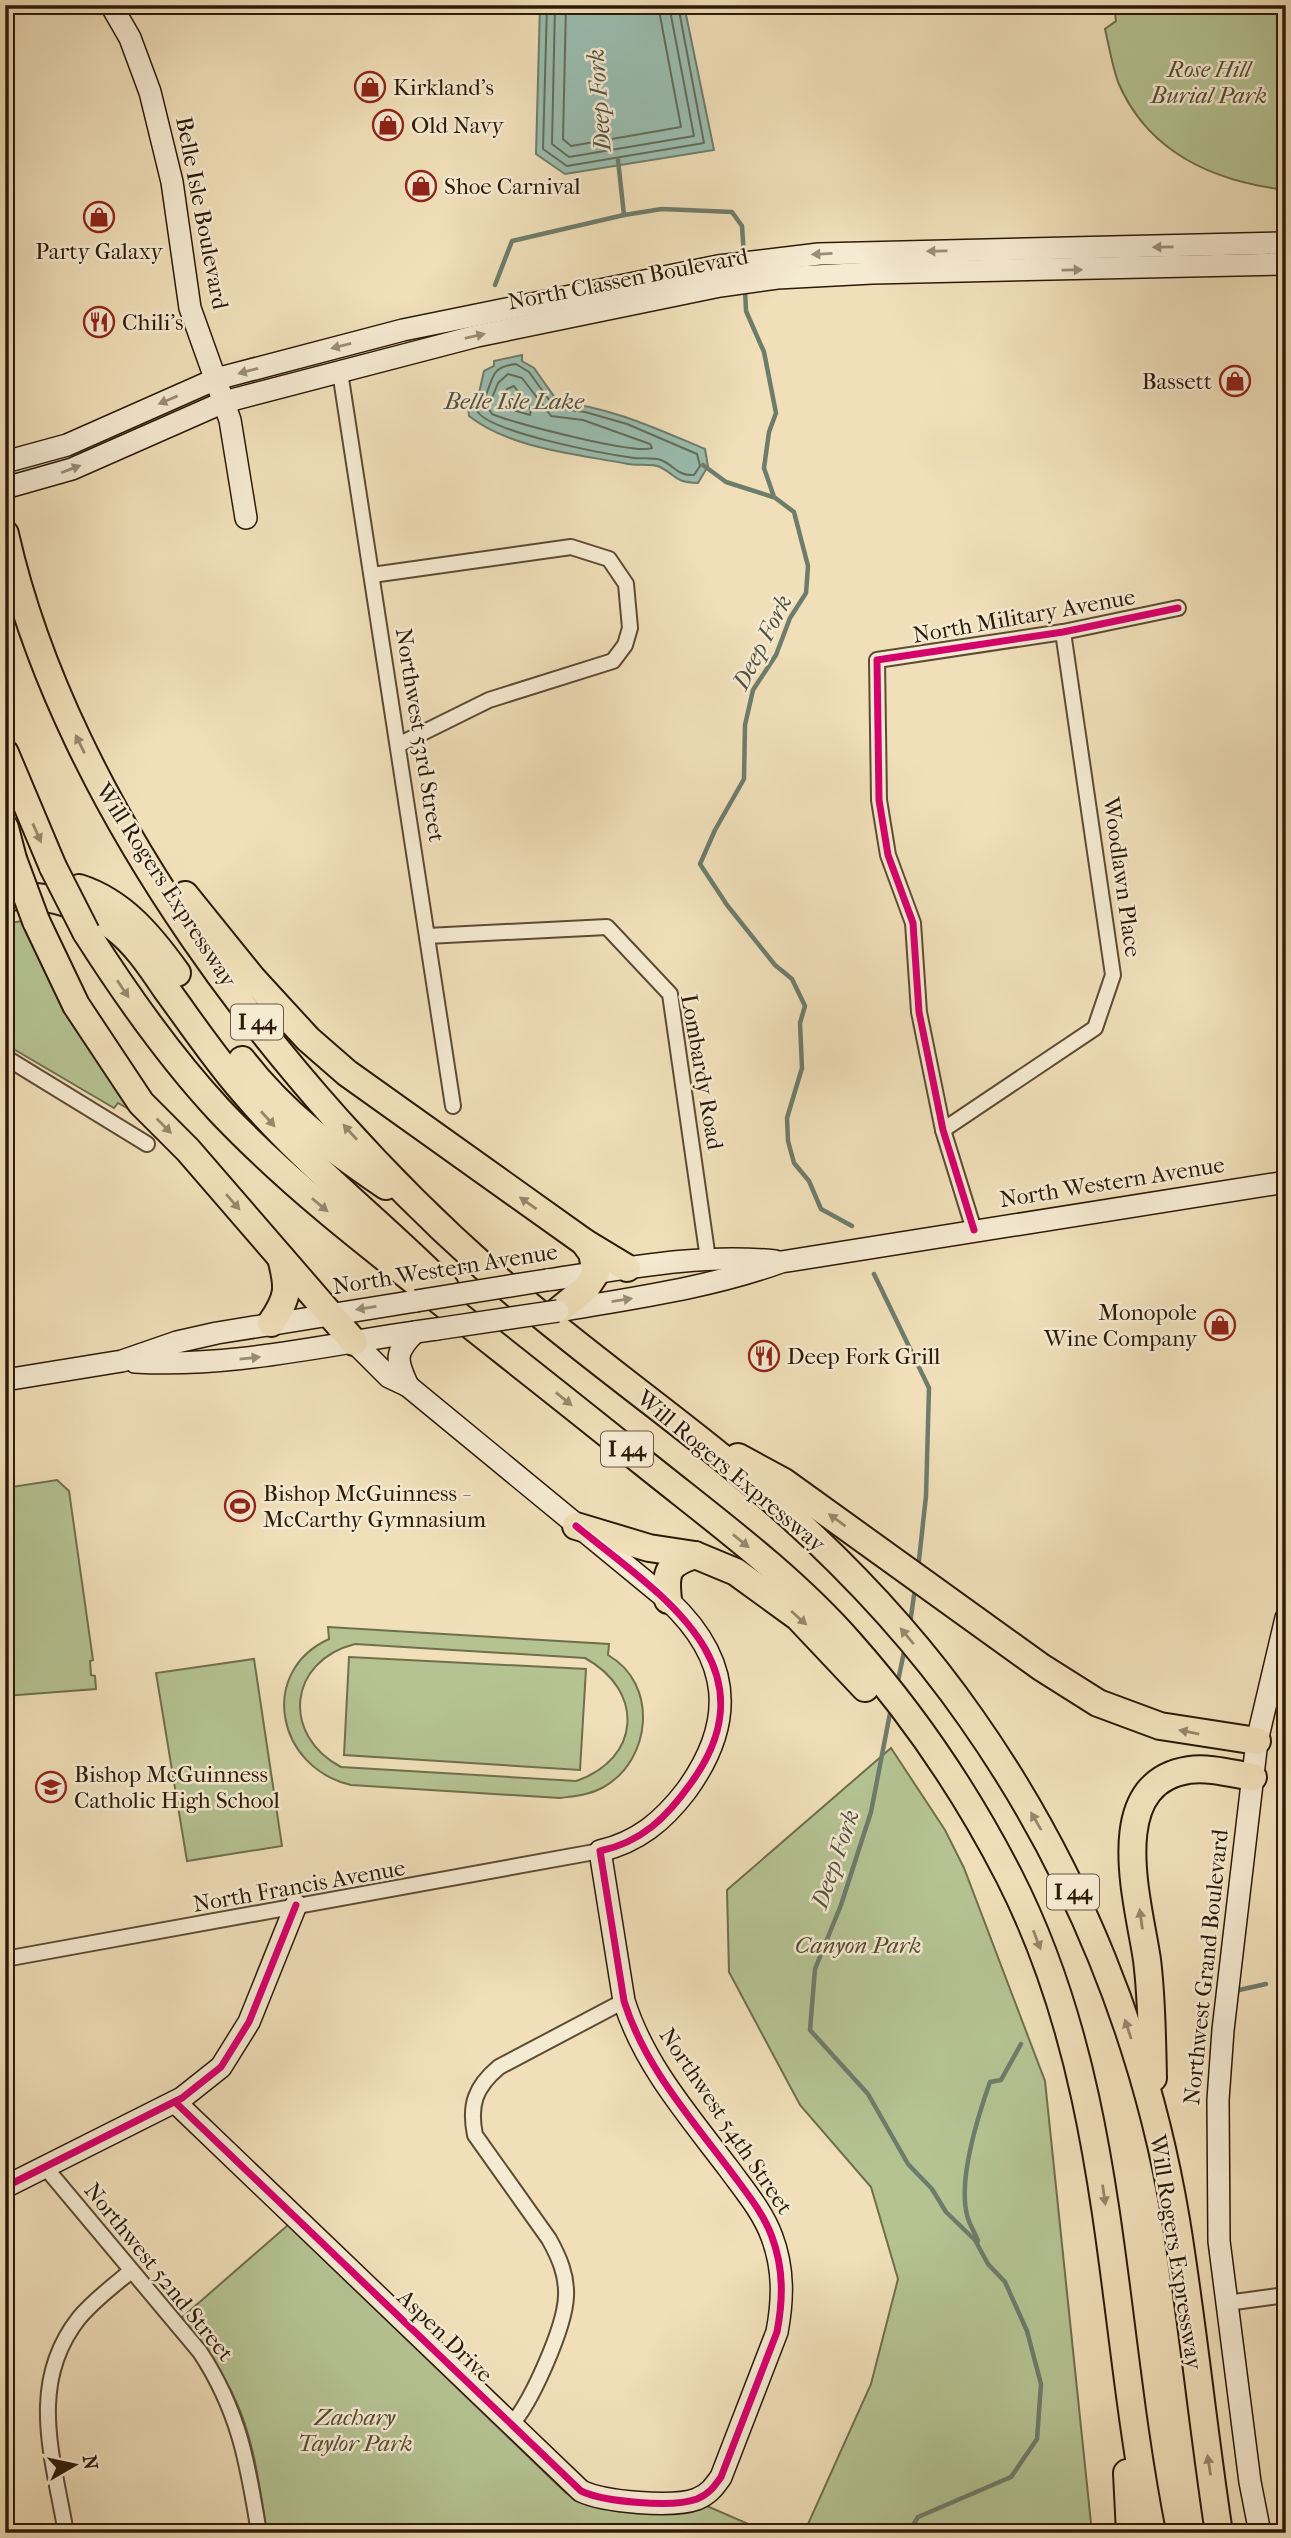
<svg xmlns="http://www.w3.org/2000/svg" width="1291" height="2538" font-family="'IM FELL French Canon',serif">
	<style>
		.green { fill: #b5c393; stroke: #706e4d; stroke-width: 2; fill-rule: evenodd }
		.water { fill: #9abdaf; stroke: #6e7c6c; stroke-width: 2 }
		.lines { fill: none; stroke-linecap: round; stroke-linejoin: round }
		.shore { stroke: #636c5b; stroke-width: 2 }
		.stream { stroke: #6e7c6c; stroke-width: 4.5 }
		.street-casing { stroke: #5d4b34; stroke-width: 18 }
		.secondary-casing { stroke: #2c1a07; stroke-width: 24 }
		.highway-casing { stroke: #2c1a07; stroke-width: 30 }
		.street { stroke: #f5ead2; stroke-width: 14 }
		.secondary { stroke: #f5ead2; stroke-width: 21 }
		.highway { stroke: #f0dfb9; stroke-width: 26 }
		.secondary-bridge-casing { stroke: #2c1a07; stroke-width: 24; stroke-linecap: butt }
		.highway-bridge-casing { stroke: #2c1a07; stroke-width: 30; stroke-linecap: butt }
		.secondary-bridge { stroke: #f5ead2; stroke-width: 21 }
		.highway-bridge { stroke: #f0dfb9; stroke-width: 26 }
		.cycleway-casing { stroke: #f5ead2; stroke-width: 11 }
		.cycleway { stroke: #d6006c; stroke-width: 7 }
		.oneway { fill: #9b8c77 }
		.oneway2 { fill: #988669 }
		.labels { text-anchor: middle; dominant-baseline: central; stroke-width: 5; stroke-linejoin: round; paint-order: stroke }
		.shield { fill: #f5ead2; stroke: #685844; stroke-width: 2 }
		.shield-label { font-size: 21px; font-weight: bold; fill: #2c1a07 }
		.park-label { font-size: 23px; font-style: italic; fill: #554d31; stroke: #f5ead2 }
		.poi-label { font-size: 23px; fill: #2c1a07; stroke: #f5ead2; text-anchor: start }
		.street-label { font-size: 23px; fill: #2c1a07; stroke: #f5ead2 }
		.water-label { font-size: 24px; font-style: italic; fill: #525342; stroke: #f5ead2 }
	</style>
	<rect width="100%" height="100%" fill="#f0dfb9"/>
	<filter id="stains"><feTurbulence type="fractalNoise" baseFrequency=".00286" numOctaves="4"/><feColorMatrix values="0 0 0 0 .2 0 0 0 0 .09 0 0 0 0 .02 0 0 0 .5 -.17"/></filter>
	<radialGradient id="worn" r=".72"><stop offset=".6" stop-color="#630" stop-opacity="0"/><stop offset="1" stop-color="#630" stop-opacity=".3"/></radialGradient>
	<g class="green">
		<path d="M1114 5H1286V190C1213 181 1148 153 1118 82 1112 65 1109 46 1105 29L1116 21Z"/>
		<polygon points="27,920 150,1121 118,1103 114,1108 5,1044 5,924"/>
		<polygon points="57,1480 69,1491 93,1660 90,1661 91,1675 95,1676 96,1689 5,1696 5,1488"/>
		<path d="M328 1627 609 1644 608 1655C659 1684 652 1761 602 1788 589 1795 574 1796 560 1798L351 1785C277 1768 257 1672 329 1639ZM355 1644 585 1658C645 1691 641 1759 576 1781L341 1767C281 1735 288 1661 355 1644Z"/>
		<polygon points="349,1657 586,1669 580,1770 344,1755"/>
		<polygon points="254,1659 282,1846 187,1861 156,1673"/>
		<polygon points="891,1748 945,1830 964,1868 1045,2081 1092,2533 804,2533 871,2384 898,2279 871,2187 800,2105 729,1972 727,1890"/>
		<path d="M288 2225 566 2493 588 2505 707 2506 769 2533H267C252 2438 247 2393 179 2320Z"/>
	</g>
	<g class="water">
		<polygon points="540,5 684,5 714,150 565,174 536,154"/>
		<path d="M522 355V361L534 368 558 402C611 407 657 429 705 449L708 466 698 483C673 482 678 476 660 467 651 463 637 466 628 464 577 454 511 449 469 416L468 406 479 393 484 371 494 366V361Z"/>
	</g>
	<g class="lines">
		<g class="shore">
			<polyline points="547,5 543,149 567,166 704,143 678,5"/>
			<polyline points="555,5 552,144 569,157 694,136 669,5"/>
			<polyline points="566,5 563,139 571,146 681,127 658,5"/>
			<path d="M516 364 529 372 555 408 585 412 627 424 697 454 700 466 694 475C677 476 674 465 661 460 653 457 642 459 634 458 606 454 484 432 476 409 479 404 484 400 486 395 494 376 491 367 516 364Z"/>
			<path d="M508 374 522 378 551 416 583 420 650 444 652 448C635 455 514 423 492 414L488 408 498 383Z"/>
			<polygon points="514,386 531,410 530,415 503,407 507,389"/>
		</g>
		<g class="stream">
			<polyline points="618,160 624,215 662,209 732,212 742,226 744,256"/>
			<polyline points="495,285 512,241 624,215"/>
			<polyline points="745,289 746,311 764,352 776,413 769,432 764,468 774,497 794,512 808,566 807,580 806,593 790,618 776,655 753,690 745,725 744,779 715,830 700,864 727,905 775,965 792,979 805,1006 800,1023 802,1068 787,1118 788,1141 794,1163 809,1181 821,1209 852,1226"/>
			<polyline points="703,465 726,482 773,497"/>
			<polyline points="874,1274 929,1388 926,1496 918,1569"/>
			<polyline points="910,1624 915,1588"/>
			<polyline points="897,1686 905,1647"/>
			<polyline points="891,1708 871,1812 841,1905 815,1969 810,2030 868,2094 908,2164 932,2189 946,2212 975,2240 988,2264 1005,2282 1027,2331 1041,2384 1037,2439 1011,2477 918,2517 908,2533"/>
			<polyline points="1239,1990 1266,1984"/>
			<path d="M978 2241C975 2233 969 2224 967 2215 958 2179 978 2116 990 2082L1001 2080 1021 2044"/>
		</g>
		<g class="street-casing">
			<g id="street">
				<polyline points="340,372 453,1106"/>
				<polyline points="372,575 571,547 609,559 626,584 630,628 625,645 613,661 489,700 398,745"/>
				<polyline points="427,936 607,927 670,994 708,1259"/>
				<polyline points="5,1057 147,1144"/>
				<polyline points="943,1130 1095,1028 1113,975 1063,632"/>
				<polyline points="974,1230 943,1130 919,1012 913,923 888,855 879,800 877,660 1063,632 1178,608"/>
				<polyline points="5,1959 600,1851"/>
				<path d="M45 2167 200 2352C239 2411 248 2464 259 2533"/>
				<polyline points="1227,2303 1286,2295"/>
				<path d="M510 2426C531 2404 565 2327 566 2296 567 2275 559 2257 549 2239L475 2135C469 2105 475 2087 499 2067L624 2001"/>
				<path d="M66 2533C53 2457 27 2384 79 2318 94 2300 113 2286 131 2271"/>
			</g>
		</g>
		<g class="secondary-casing">
			<g id="secondary">
				<polyline points="111,5 130,38 150,92 172,182 190,308 230,420 246,518"/>
				<polyline points="5,462 67,445 216,379 403,330 718,266 819,254 1286,243"/>
				<polyline points="5,488 72,469 224,402 477,336 720,286 777,278 872,273 1286,264"/>
				<path d="M547 1280C622 1269 699 1253 775 1261"/>
				<path d="M558 1311C633 1298 709 1288 781 1262L1286 1182"/>
				<path d="M135 1362C237 1368 336 1342 437 1329"/>
				<polyline points="5,1380 122,1361 177,1342 217,1333 416,1301"/>
				<path d="M408 1386C396 1360 394 1353 415 1332"/>
				<path d="M175 2102 581 2491C604 2502 673 2508 697 2499 709 2494 714 2487 721 2477L777 2332C783 2300 784 2269 772 2237 763 2212 745 2191 729 2169 689 2116 644 2065 624 2001L600 1851C638 1842 663 1821 686 1791 737 1721 731 1659 668 1600L408 1386 389 1377 354 1342"/>
				<polyline points="5,2187 182,2098 221,2067 249,2022 296,1905"/>
				<polyline points="1260,2533 1250,2482 1219,2241 1218,2100 1223,2030 1257,1741 1286,1618"/>
			</g>
		</g>
		<g class="highway-casing">
			<g id="highway">
				<path d="M5 534C66 807 285 1092 492 1274 586 1357 691 1427 785 1511 854 1573 918 1642 971 1718 1076 1867 1146 2040 1176 2220 1193 2324 1203 2429 1219 2533"/>
				<polyline points="5,753 53,867"/>
				<polyline points="5,828 13,859"/>
				<path d="M79 888C123 902 151 937 177 973"/>
				<polyline points="185,895 252,978 308,1039 347,1073 584,1242 627,1268"/>
				<path d="M5 897C46 893 82 903 115 928 136 944 151 967 166 989 191 1023 215 1059 243 1091 304 1163 378 1220 445 1287"/>
				<polyline points="36,921 76,1005 141,1103 188,1150 354,1342"/>
				<path d="M86 932C126 995 168 1055 219 1110 286 1181 363 1241 440 1301 508 1355 577 1409 645 1464 716 1521 790 1575 850 1643 912 1713 966 1792 1009 1876 1115 2084 1108 2309 1152 2533"/>
				<path d="M242 1060C284 1114 330 1148 386 1186"/>
				<polyline points="558,1311 586,1288 596,1273 592,1253 584,1242"/>
				<path d="M271 1323C289 1297 289 1288 281 1258"/>
				<polyline points="738,1457 784,1482 1041,1667 1098,1703 1160,1726 1257,1741"/>
				<polyline points="576,1526 649,1548 695,1555 736,1572 798,1617 865,1688"/>
				<path d="M668 1600C665 1572 667 1564 695 1555"/>
				<path d="M1153 2078C1152 2039 1152 1999 1147 1960 1139 1904 1102 1783 1189 1770 1210 1767 1233 1774 1253 1777"/>
				<polyline points="1127,2473 1130,2533"/>
			</g>
		</g>
		<use href="#street" class="street"/>
		<use href="#secondary" class="secondary"/>
		<use href="#highway" class="highway"/>
		<g class="secondary-bridge-casing">
			<g id="secondary-bridge">
				<polyline points="416,1301 547,1280"/>
				<polyline points="437,1329 558,1311"/>
			</g>
		</g>
		<g class="highway-bridge-casing">
			<g id="highway-bridge">
				<polyline points="13,859 36,921"/>
				<polyline points="53,867 86,932"/>
			</g>
		</g>
		<use href="#secondary-bridge" class="secondary-bridge"/>
		<use href="#highway-bridge" class="highway-bridge"/>
		<g class="cycleway-casing">
			<g id="cycleway">
				<polyline points="974,1230 943,1130 919,1012 913,923 888,855 879,800 877,660 1063,632 1178,608"/>
				<path d="M175 2102 581 2491C604 2502 673 2508 697 2499 709 2494 714 2487 721 2477L777 2332C783 2300 784 2269 772 2237 763 2212 745 2191 729 2169 689 2116 644 2065 624 2001L600 1851C642 1842 667 1817 691 1783 777 1665 658 1593 576 1526"/>
				<polyline points="5,2187 182,2098 221,2067 249,2022 296,1905"/>
			</g>
		</g>
		<use href="#cycleway" class="cycleway"/>
	</g>
	<defs><path id="oneway-solid" d="M-6-.8H1V-3.2L6.5 0L1 3.2V.8H-6Z" transform="scale(1.75)"/></defs>
	<g class="oneway">
		<use href="#oneway-solid" transform="translate(1163 247) rotate(179)"/>
		<use href="#oneway-solid" transform="translate(937 251) rotate(179)"/>
		<use href="#oneway-solid" transform="translate(822 254) rotate(177)"/>
		<use href="#oneway-solid" transform="translate(1072 270) rotate(-1)"/>
		<use href="#oneway-solid" transform="translate(475 336) rotate(-13)"/>
		<use href="#oneway-solid" transform="translate(341 346) rotate(166)"/>
		<use href="#oneway-solid" transform="translate(248 371) rotate(165)"/>
		<use href="#oneway-solid" transform="translate(168 400) rotate(157)"/>
		<use href="#oneway-solid" transform="translate(71 469) rotate(-21)"/>
		<use href="#oneway-solid" transform="translate(622 1300) rotate(-9)"/>
		<use href="#oneway-solid" transform="translate(366 1308) rotate(171)"/>
		<use href="#oneway-solid" transform="translate(250 1358) rotate(-6)"/>
	</g>
	<g class="oneway2">
		<use href="#oneway-solid" transform="translate(80 744) rotate(-116)"/>
		<use href="#oneway-solid" transform="translate(37 833) rotate(66)"/>
		<use href="#oneway-solid" transform="translate(123 989) rotate(56)"/>
		<use href="#oneway-solid" transform="translate(268 1119) rotate(48)"/>
		<use href="#oneway-solid" transform="translate(164 1126) rotate(45)"/>
		<use href="#oneway-solid" transform="translate(350 1132) rotate(-132)"/>
		<use href="#oneway-solid" transform="translate(233 1202) rotate(49)"/>
		<use href="#oneway-solid" transform="translate(528 1203) rotate(-145)"/>
		<use href="#oneway-solid" transform="translate(320 1205) rotate(40)"/>
		<use href="#oneway-solid" transform="translate(564 1399) rotate(39)"/>
		<use href="#oneway-solid" transform="translate(837 1520) rotate(-144)"/>
		<use href="#oneway-solid" transform="translate(741 1541) rotate(39)"/>
		<use href="#oneway-solid" transform="translate(799 1618) rotate(42)"/>
		<use href="#oneway-solid" transform="translate(907 1636) rotate(-130)"/>
		<use href="#oneway-solid" transform="translate(1189 1732) rotate(-168)"/>
		<use href="#oneway-solid" transform="translate(1036 1821) rotate(-120)"/>
		<use href="#oneway-solid" transform="translate(1141 1919) rotate(-98)"/>
		<use href="#oneway-solid" transform="translate(1037 1940) rotate(69)"/>
		<use href="#oneway-solid" transform="translate(1128 2029) rotate(-108)"/>
		<use href="#oneway-solid" transform="translate(1104 2195) rotate(82)"/>
		<use href="#oneway-solid" transform="translate(1209 2465) rotate(-99)"/>
	</g>
	<defs>
		<g id="shop-ring" transform="scale(1.575)"><circle r="9.5" fill="#f5ead2" stroke="#8f2418" stroke-width="1.5"/><path d="M-5-2.5h2.3a2.7 3.5 0 0 1 5.4 0H5L5.5 6h-11ZM-1.5-2.5h3a1.5 2.3 0 0 0-3 0Z" fill="#8f2418"/></g>
		<g id="restaurant-ring" transform="scale(1.575)"><circle r="9.5" fill="#f5ead2" stroke="#8f2418" stroke-width="1.5"/><path d="M-5-6h1v4h1v-4h1v4h1v-4h1v5L-1.5 .5V6h-2V.5L-5-1ZM5-6V6H3V1.5H1.5Q1.5-4 5-6Z" fill="#8f2418"/></g>
		<g id="stadium-ring" transform="scale(1.575)"><circle r="9.5" fill="#f5ead2" stroke="#8f2418" stroke-width="1.5"/><path d="M0-5a6.5 5 0 1 0 0 10a6.5 5 0 1 0 0-10ZM-3.5-1.8h7v3.6h-7Z" fill="#8f2418"/></g>
		<g id="school-ring" transform="scale(1.575)"><circle r="9.5" fill="#f5ead2" stroke="#8f2418" stroke-width="1.5"/><path d="M0-5L7-2L0 1L-7-2ZM-4 1L0 2.5L4 1V4Q0 6-4 4Z" fill="#8f2418"/></g>
	</defs>
	<g fill-rule="evenodd">
		<use href="#shop-ring" x="370" y="87"/>
		<use href="#shop-ring" x="388" y="125"/>
		<use href="#shop-ring" x="421" y="186"/>
		<use href="#shop-ring" x="99" y="217"/>
		<use href="#restaurant-ring" x="99" y="322"/>
		<use href="#shop-ring" x="1235" y="381"/>
		<use href="#shop-ring" x="1220" y="1325"/>
		<use href="#restaurant-ring" x="764" y="1356"/>
		<use href="#stadium-ring" x="240" y="1506"/>
		<use href="#school-ring" x="51" y="1787"/>
	</g>
	<g class="labels">
		<g class="shield">
			<rect x="231" y="1004.5" width="52" height="35" rx="5"/>
			<rect x="601" y="1431.5" width="52" height="35" rx="5"/>
			<rect x="1047" y="1874.5" width="52" height="35" rx="5"/>
		</g>
		<g class="shield-label">
			<text x="257" y="1022">I 44</text>
			<text x="627" y="1449">I 44</text>
			<text x="1073" y="1892">I 44</text>
		</g>
		<g class="park-label">
			<text x="1209" y="69">Rose Hill<tspan x="1209" dy="26">Burial Park</tspan></text>
			<text x="858" y="1945">Canyon Park</text>
			<text x="355" y="2417">Zachary<tspan x="355" dy="26">Taylor Park</tspan></text>
		</g>
		<g class="poi-label">
			<text x="393" y="87">Kirkland's</text>
			<text x="411" y="125">Old Navy</text>
			<text x="444" y="186">Shoe Carnival</text>
			<text x="99" y="251" text-anchor="middle">Party Galaxy</text>
			<text x="122" y="322">Chili's</text>
			<text x="1212" y="381" text-anchor="end">Bassett</text>
			<text x="1197" y="1312" text-anchor="end">Monopole<tspan x="1197" dy="26">Wine Company</tspan></text>
			<text x="787" y="1356">Deep Fork Grill</text>
			<text x="263" y="1493">Bishop McGuinness -<tspan x="263" dy="26">McCarthy Gymnasium</tspan></text>
			<text x="74" y="1774">Bishop McGuinness<tspan x="74" dy="26">Catholic High School</tspan></text>
		</g>
		<g class="street-label">
			<text transform="translate(202 213) rotate(79)">Belle Isle Boulevard</text>
			<text transform="translate(628 279) rotate(-11)">North Classen Boulevard</text>
			<text transform="translate(1024 616) rotate(-10)">North Military Avenue</text>
			<text transform="translate(420 735) rotate(81)">Northwest 53rd Street</text>
			<text transform="translate(1122 877) rotate(82)">Woodlawn Place</text>
			<text transform="translate(166 885) rotate(57)">Will Rogers Expressway</text>
			<text transform="translate(702 1072) rotate(80)">Lombardy Road</text>
			<text transform="translate(1112 1182) rotate(-9)">North Western Avenue</text>
			<text transform="translate(445 1269) rotate(-9)">North Western Avenue</text>
			<text transform="translate(731 1471) rotate(40)">Will Rogers Expressway</text>
			<text transform="translate(299 1886) rotate(-10)">North Francis Avenue</text>
			<text transform="translate(1206 1967) rotate(-84)">Northwest Grand Boulevard</text>
			<text transform="translate(726 2121) rotate(56)">Northwest 54th Street</text>
			<text transform="translate(1176 2252) rotate(81)">Will Rogers Expressway</text>
			<text transform="translate(159 2272) rotate(51)">Northwest 52nd Street</text>
			<text transform="translate(445 2336) rotate(44)">Aspen Drive</text>
		</g>
		<g class="water-label">
			<text transform="translate(599 100) rotate(-94)">Deep Fork</text>
			<text x="514" y="401">Belle Isle Lake</text>
			<text transform="translate(762 642) rotate(-63)">Deep Fork</text>
			<text transform="translate(835 1859) rotate(-71)">Deep Fork</text>
		</g>
	</g>
	<rect width="1291" height="2538" fill="none" stroke="#f0dfb9" stroke-width="28"/>
	<rect x="7" y="7" width="1277" height="2524" fill="none" stroke="#2c1a07" stroke-width="3.5"/>
	<rect x="14" y="14" width="1263" height="2510" fill="none" stroke="#2c1a07" stroke-width="2"/>
	<g transform="translate(74 2465) rotate(81)" stroke="#f5ead2" stroke-width="5" paint-order="stroke">
	<path d="M0-5L12 26L0 18L-12 26Z" fill="#2c1a07"/>
	<text y="-10" font-size="19" font-weight="bold" text-anchor="middle" fill="#2c1a07">N</text>
	</g>
	<rect width="100%" height="100%" filter="url(#stains)"/>
	<rect width="100%" height="100%" fill="url(#worn)"/>
</svg>
